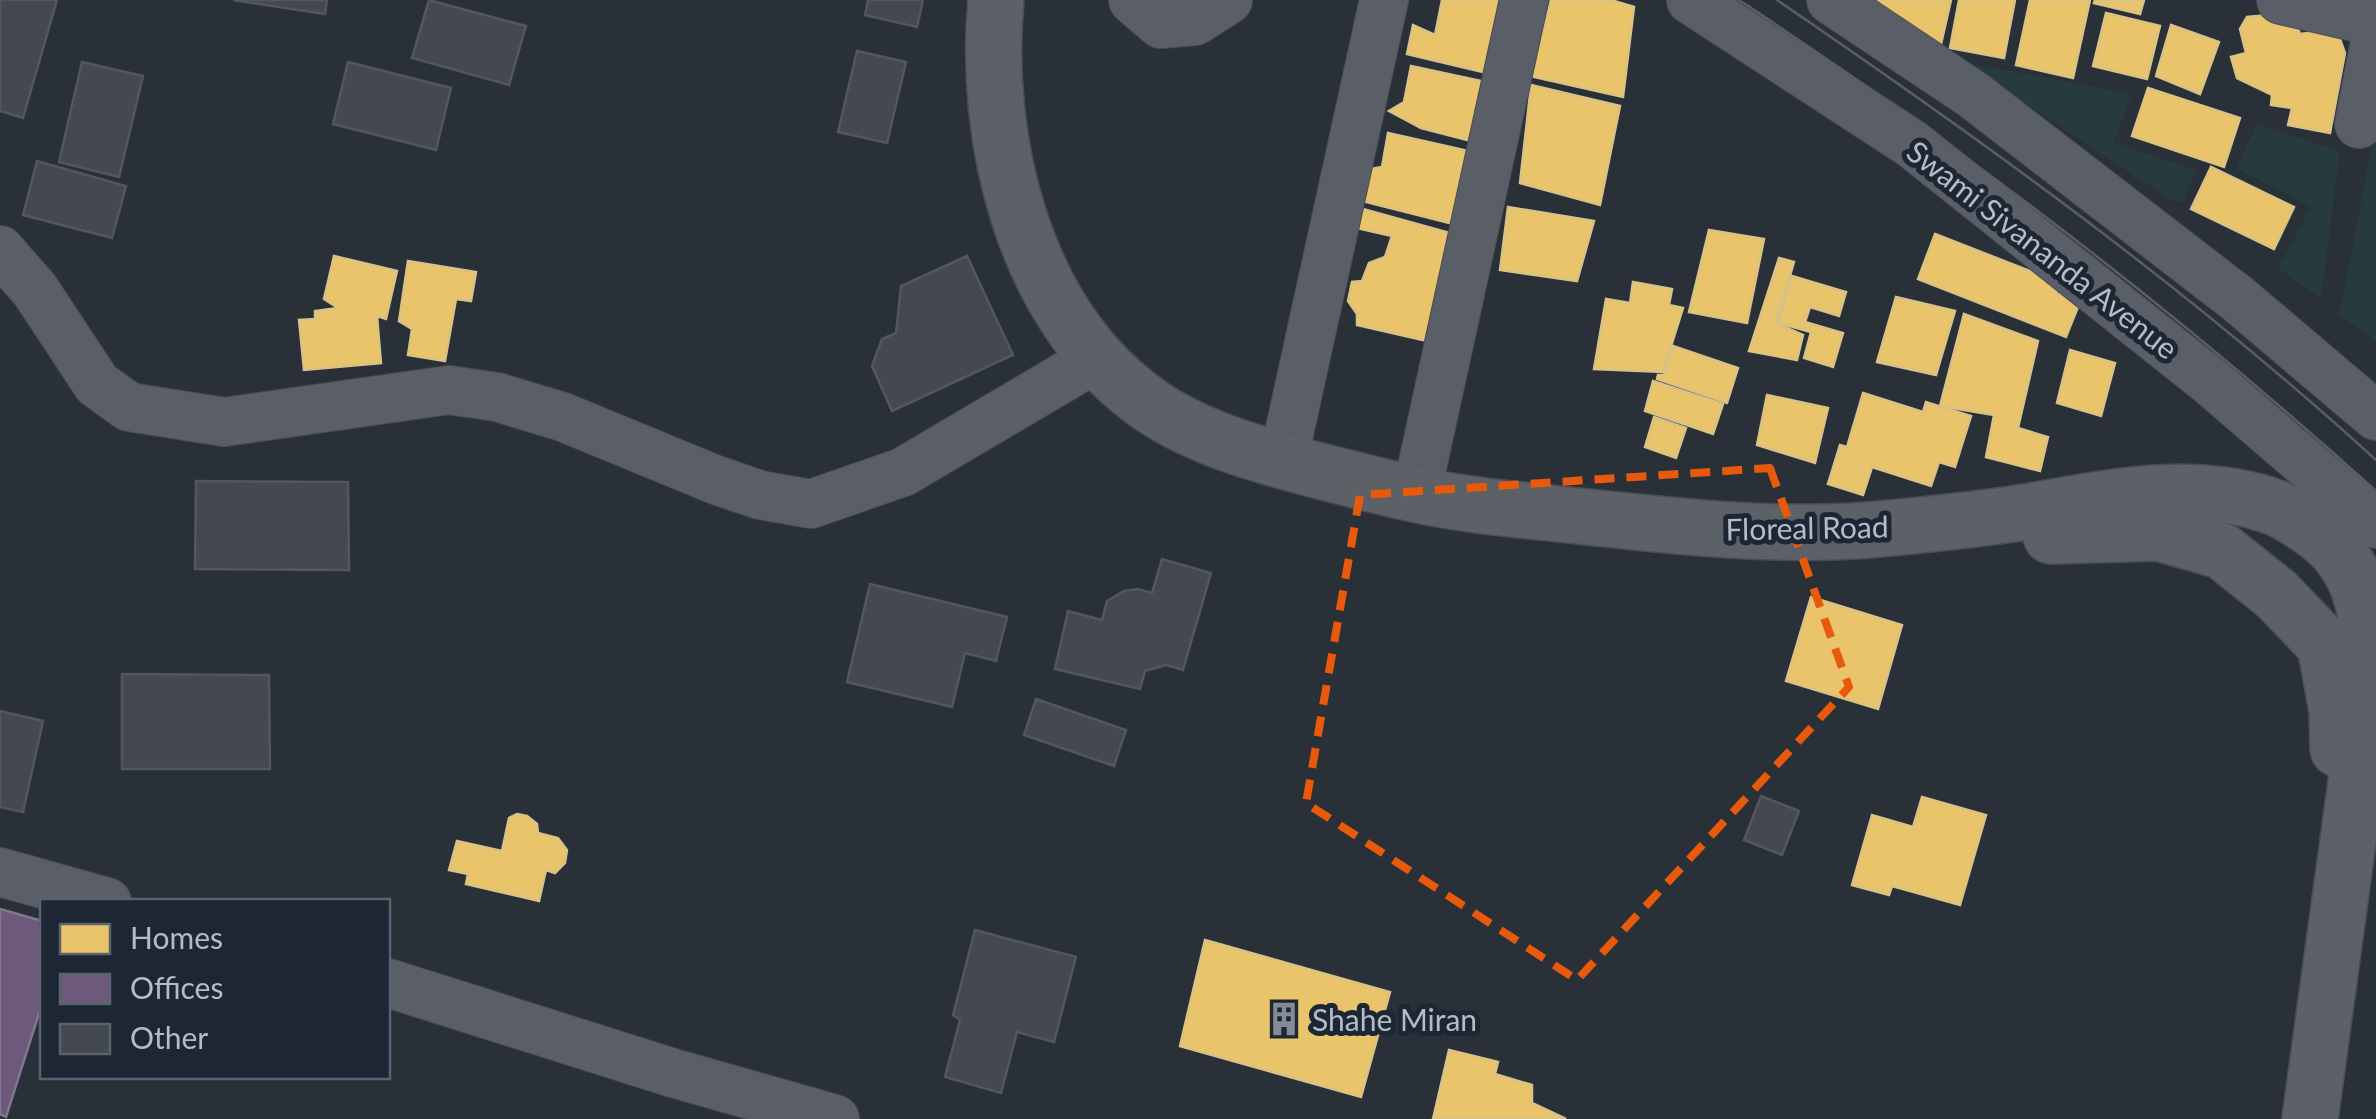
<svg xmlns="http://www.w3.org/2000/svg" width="2376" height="1119" font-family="Lato,sans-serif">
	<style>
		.green { fill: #273a3e }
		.homes { fill: #e9c46a; stroke: #d9c286; stroke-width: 2.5 }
		.offices { fill: #6d597a; stroke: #827792; stroke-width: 2.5 }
		.building { fill: #444950; stroke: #52575f; stroke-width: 2.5 }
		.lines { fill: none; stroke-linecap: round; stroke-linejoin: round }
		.minor-casing { stroke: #484c53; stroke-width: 50 }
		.major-casing { stroke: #484c55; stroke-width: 58 }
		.minor { stroke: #5a5e66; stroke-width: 48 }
		.major { stroke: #5c6168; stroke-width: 55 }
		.tram { stroke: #595d64; stroke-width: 2.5 }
		.marked { fill: none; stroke: #e8590c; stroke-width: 8; stroke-dasharray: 20 12; stroke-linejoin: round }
		.labels { text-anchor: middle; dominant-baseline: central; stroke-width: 10; stroke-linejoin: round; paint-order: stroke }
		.street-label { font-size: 30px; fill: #b4bcc9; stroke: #1d2633 }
		.poi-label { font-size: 30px; fill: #b4bcc9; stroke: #1d2633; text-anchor: start }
	</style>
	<rect width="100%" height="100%" fill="#2a3038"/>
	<g class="green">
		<polygon points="1974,64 2131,94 2114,143 2197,170 2182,203 2173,201 2023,102"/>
		<polygon points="2257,124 2340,151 2321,299 2278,268 2311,207 2236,168"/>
		<polygon points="2374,135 2376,135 2376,341 2339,316"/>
	</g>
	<g class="homes">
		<polygon points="1442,0 1509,0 1491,74 1407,54 1413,25 1435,35"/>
		<polygon points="1551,0 1611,0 1634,7 1623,97 1530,76 1534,42 1540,40"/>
		<polygon points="1876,0 1951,0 1941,44 1874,6"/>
		<polygon points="1959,0 2015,0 2004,58 1950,48"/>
		<polygon points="2030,0 2090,0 2073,78 2016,65"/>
		<polygon points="2095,0 2144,0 2140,14 2094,3"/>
		<polygon points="2106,13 2160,26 2147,79 2093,66"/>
		<polygon points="2292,13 2300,34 2308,33 2309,23 2336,28 2345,53 2330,133 2288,125 2292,108 2271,105 2272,95 2237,78 2231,57 2246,53 2240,29 2247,17"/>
		<polygon points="2171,25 2219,42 2200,94 2156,76"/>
		<polygon points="1411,66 1490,83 1471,141 1421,128 1389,111 1404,102"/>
		<polygon points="1531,85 1620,106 1600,205 1520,183"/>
		<polygon points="2148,88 2240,118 2224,167 2132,136"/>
		<polygon points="1388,133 1477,153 1461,226 1358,200 1370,169 1382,167"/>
		<polygon points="2211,167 2294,207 2274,249 2191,209"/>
		<polygon points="1352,206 1453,234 1427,341 1357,325 1357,314 1348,301 1352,282 1362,281 1369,263 1385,257 1392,236 1344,225"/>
		<polygon points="1508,207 1594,221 1577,281 1500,270"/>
		<polygon points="1709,230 1764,239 1747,323 1689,312"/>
		<polygon points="1935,234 2035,273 2039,261 2064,270 2056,293 2080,302 2066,337 1918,279"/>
		<polygon points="334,256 397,271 386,319 377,316 381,363 304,370 299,320 315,319 315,311 338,308 324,299"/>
		<polygon points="1779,258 1794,262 1776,323 1803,335 1797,360 1749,351"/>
		<polygon points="408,261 476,272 471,301 456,299 445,361 408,355 412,329 399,321"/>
		<polygon points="1792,276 1846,292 1839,316 1810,307 1805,322 1843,333 1833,367 1804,358 1811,332 1778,323"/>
		<polygon points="1633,282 1672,289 1669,305 1683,308 1663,372 1594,369 1606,299 1630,303"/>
		<polygon points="1896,297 1955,311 1936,375 1877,362"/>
		<polygon points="1964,314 2038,341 2018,428 2048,437 2040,471 1986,457 1994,415 1940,406"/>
		<polygon points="1673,346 1738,368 1727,403 1657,379 1658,375 1664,375"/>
		<polygon points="2070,350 2115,363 2101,416 2057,403"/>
		<polygon points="1653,381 1723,404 1713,434 1645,411"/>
		<polygon points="1863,393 1923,412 1926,402 1971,416 1955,467 1939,462 1931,486 1872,467 1863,495 1828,484 1840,445 1847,447"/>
		<polygon points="1767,395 1828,408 1815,463 1757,445"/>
		<polygon points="1654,417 1686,428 1676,458 1645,447"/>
		<polygon points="1811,597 1902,625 1878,709 1786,681"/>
		<polygon points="1922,797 1986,815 1960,905 1892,886 1889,895 1852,885 1872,815 1913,827"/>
		<polygon points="517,814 527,816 537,824 538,833 558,838 567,850 565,863 555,873 546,870 539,901 466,884 468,874 449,870 457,841 502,851 509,818"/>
		<polygon points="1205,940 1390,992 1361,1097 1180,1046"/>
		<polygon points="1449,1050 1498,1062 1495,1074 1532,1085 1532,1103 1566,1119 1433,1119"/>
	</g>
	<polygon class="offices" points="0,909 42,921 42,1004 6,1117 0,1114"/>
	<g class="building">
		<polygon points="0,0 57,0 23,118 0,111"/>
		<polygon points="233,0 327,0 325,14"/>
		<polygon points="429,0 526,26 509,85 412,58"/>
		<polygon points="868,0 923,0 917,27 865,15"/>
		<polygon points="857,51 906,62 887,143 838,132"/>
		<polygon points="82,62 143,76 119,177 59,162"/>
		<polygon points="348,62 451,88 436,150 333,124"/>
		<polygon points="37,161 126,186 112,238 23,215"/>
		<polygon points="967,256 1013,355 892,411 872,366 882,339 896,333 901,286"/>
		<polygon points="196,481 348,482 349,570 195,569"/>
		<polygon points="1162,559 1211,573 1183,670 1166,665 1145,671 1140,689 1055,669 1068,611 1102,620 1107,601 1124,591 1138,589 1152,593"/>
		<polygon points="870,584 1007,617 996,661 965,653 952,707 847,682"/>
		<polygon points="122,674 269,675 270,769 122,769"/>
		<polygon points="1036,699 1126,730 1114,766 1024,735"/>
		<polygon points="0,711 43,721 23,812 0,807"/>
		<polygon points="1761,796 1799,811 1782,855 1744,840"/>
		<polygon points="975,930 1076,957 1054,1042 1017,1032 1001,1093 945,1077 960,1020 953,1015"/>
	</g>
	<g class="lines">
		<g class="minor-casing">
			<g id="minor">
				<polyline points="1133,0 1161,24 1195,21 1228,0"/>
				<polyline points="1691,0 1912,144 2211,382 2376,524"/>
				<polyline points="1831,0 1972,94 2238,299 2376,416"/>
				<polyline points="2281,0 2376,22"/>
				<polyline points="2359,124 2376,37"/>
				<polyline points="0,250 35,290 97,384 129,407 224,422 449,390 497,397 563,417 716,480 760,495 811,504 903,472 1098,357"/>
				<polyline points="1283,461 1384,0"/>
				<polyline points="1416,495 1524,0"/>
				<polyline points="0,872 107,902"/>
				<polyline points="388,983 673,1073 835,1119"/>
			</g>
		</g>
		<g class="major-casing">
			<g id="major">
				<path d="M996 0C983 139 1023 308 1139 397 1189 436 1256 454 1316 470 1348 478 1381 487 1414 494 1458 504 1504 508 1550 513 1655 524 1763 538 1869 530 1915 526 1961 521 2006 515 2093 502 2182 477 2268 505 2285 510 2302 522 2316 532 2369 570 2370 628 2369 688L2310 1119"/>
				<polyline points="2051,536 2159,533 2222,551 2276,594 2325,645 2337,710 2338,749"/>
			</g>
		</g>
		<use href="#minor" class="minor"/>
		<use href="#major" class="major"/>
		<g class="tram">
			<path d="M1739 0C1964 148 2177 311 2376 491"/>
			<path d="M1777 0C1985 142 2190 290 2376 460"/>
		</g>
	</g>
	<path class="marked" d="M1770 468 1849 687 1577 980 1306 803 1360 495Z"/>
	<defs>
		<g id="building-bare" transform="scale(2.7)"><path d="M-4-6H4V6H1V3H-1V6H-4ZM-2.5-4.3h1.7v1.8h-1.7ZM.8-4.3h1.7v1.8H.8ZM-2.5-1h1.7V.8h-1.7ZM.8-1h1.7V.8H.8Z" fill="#848b96" stroke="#1d2633" stroke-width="2.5" paint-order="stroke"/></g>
	</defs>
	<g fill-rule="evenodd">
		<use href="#building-bare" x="1284" y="1019"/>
	</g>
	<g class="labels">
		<g class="street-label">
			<text transform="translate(2043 249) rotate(38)">Swami Sivananda Avenue</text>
			<text transform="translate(1807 527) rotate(-1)">Floreal Road</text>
		</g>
		<g class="poi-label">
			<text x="1312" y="1019">Shahe Miran</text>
		</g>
	</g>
	<rect x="40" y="899" width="350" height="180" fill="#1d2633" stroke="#59626f" stroke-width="2.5"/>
	<rect x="60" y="924" width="50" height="30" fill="#e9c46a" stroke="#59626f" stroke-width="2.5"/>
	<text x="130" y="949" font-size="30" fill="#b4bcc9">Homes</text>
	<rect x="60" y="974" width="50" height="30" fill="#6d597a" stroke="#59626f" stroke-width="2.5"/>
	<text x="130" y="999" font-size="30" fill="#b4bcc9">Offices</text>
	<rect x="60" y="1024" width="50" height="30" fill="#444950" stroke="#59626f" stroke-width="2.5"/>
	<text x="130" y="1049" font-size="30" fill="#b4bcc9">Other</text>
</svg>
